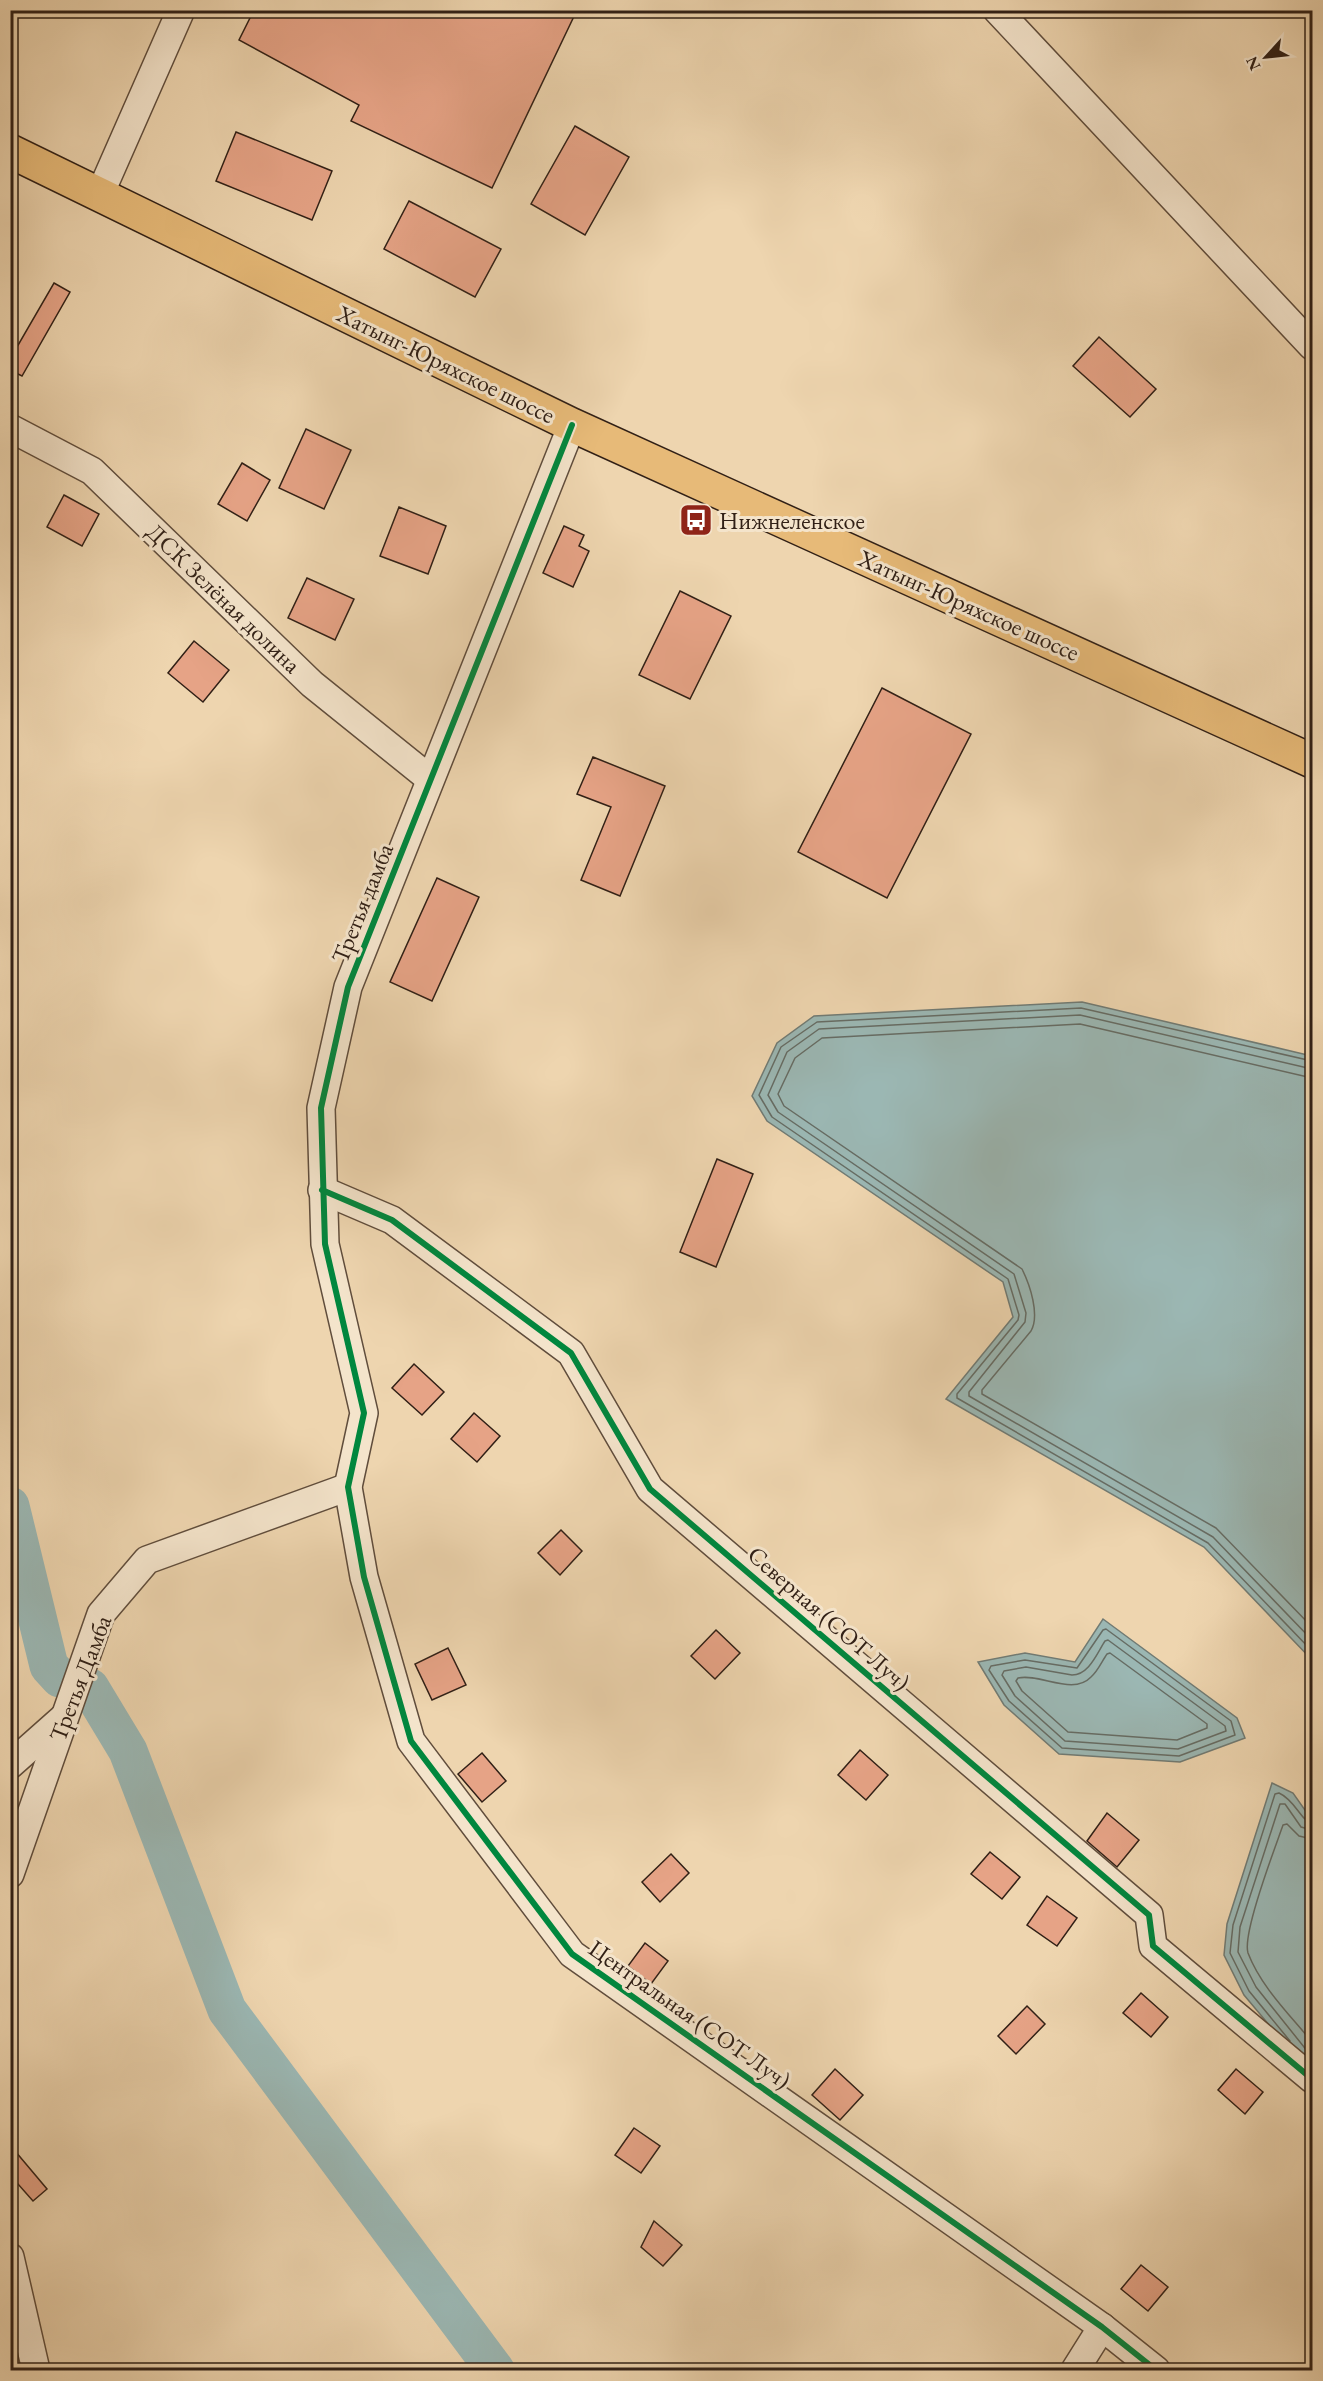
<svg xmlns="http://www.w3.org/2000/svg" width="1323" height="2381" font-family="'EB Garamond',serif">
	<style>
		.water { fill: #9bb7b3; stroke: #717b74; stroke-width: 1.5 }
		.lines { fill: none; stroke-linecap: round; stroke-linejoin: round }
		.shore { stroke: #666c64; stroke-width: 1.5 }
		.river { stroke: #9bb7b3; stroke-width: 39 }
		.building { fill: #e6a386; stroke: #312016; stroke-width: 1.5 }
		.minor-casing { stroke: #604d3c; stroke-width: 30 }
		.major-casing { stroke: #312016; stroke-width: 36 }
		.minor { stroke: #f4e4cb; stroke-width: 27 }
		.major { stroke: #e7ba78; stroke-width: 33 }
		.cycleway-casing { stroke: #f4e4cb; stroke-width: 10 }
		.cycleway { stroke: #00873e; stroke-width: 6 }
		.labels { text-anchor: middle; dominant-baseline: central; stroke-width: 6; stroke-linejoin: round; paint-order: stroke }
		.street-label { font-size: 24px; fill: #312016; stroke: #f4e4cb }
		.poi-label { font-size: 24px; fill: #312016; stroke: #f4e4cb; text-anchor: start }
	</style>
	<rect width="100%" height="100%" fill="#eed5af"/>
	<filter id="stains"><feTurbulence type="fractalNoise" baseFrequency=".00333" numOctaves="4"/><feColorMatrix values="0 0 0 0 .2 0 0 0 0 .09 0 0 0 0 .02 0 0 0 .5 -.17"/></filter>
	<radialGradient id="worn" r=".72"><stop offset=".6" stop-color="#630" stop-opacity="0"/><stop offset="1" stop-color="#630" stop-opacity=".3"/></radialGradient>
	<g class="water">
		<polygon points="1082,1002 1312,1056 1312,1660 1204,1547 946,1399 1013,1317 1003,1282 767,1121 752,1096 777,1043 814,1016"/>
		<polygon points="1103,1619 1237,1718 1245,1738 1180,1762 1059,1754 1004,1705 978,1662 1025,1653 1075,1662"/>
		<polygon points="1272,1783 1293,1793 1312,1820 1312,2076 1244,1995 1224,1955 1227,1924"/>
	</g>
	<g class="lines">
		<g class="shore">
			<polyline points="1312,1061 1081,1008 817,1022 781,1047 759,1095 772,1117 1008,1279 1019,1315 1018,1320 957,1394 957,1398 1208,1543 1312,1651"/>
			<polyline points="1312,1069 1080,1015 819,1029 787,1052 768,1095 778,1112 1014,1274 1026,1313 1025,1322 969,1392 969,1396 1213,1537 1312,1640"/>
			<path d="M1312 1078 1080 1024 822 1038 795 1058 778 1094 784 1106 1022 1269C1030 1285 1040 1315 1031 1331L982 1390V1394L1216 1528 1312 1627"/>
			<polygon points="1106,1629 1231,1721 1235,1735 1179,1756 1062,1748 1009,1701 989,1670 991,1666 1025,1660 1077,1668 1103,1630"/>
			<path d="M1108 1640 1225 1726 1226 1731 1178 1749 1065 1741 1015 1696 1002 1675 1004 1671 1026 1667 1072 1675C1089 1675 1097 1653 1105 1641Z"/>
			<path d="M1110 1653 1207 1724V1728L1177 1740 1068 1732 1022 1691 1016 1681 1018 1678C1040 1673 1073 1696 1091 1677 1098 1671 1102 1661 1107 1654Z"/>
			<polyline points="1312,1830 1301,1827 1285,1804 1280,1804 1240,1927 1238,1952 1256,1987 1312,2057"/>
			<path d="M1312 1839 1299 1836 1287 1824 1283 1825C1275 1848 1242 1934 1248 1953 1261 1987 1290 2015 1312 2042"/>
			<path d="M1290 2041 1249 1991 1230 1953 1233 1925 1275 1794 1279 1793C1295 1800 1301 1821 1312 1823"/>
		</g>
		<g class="river">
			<polyline points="10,1506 49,1666 60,1678"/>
			<polyline points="90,1688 128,1751 227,2010 495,2370"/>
		</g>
	</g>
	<g class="building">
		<polygon points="254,10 577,10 492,188 351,121 359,105 239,40"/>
		<polygon points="575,126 629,157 585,235 531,204"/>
		<polygon points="236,132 332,171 312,220 216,181"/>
		<polygon points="409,201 501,249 475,297 384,249"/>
		<polygon points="54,283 70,292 22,376 10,370 10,359"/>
		<polygon points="1099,337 1156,389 1130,417 1073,366"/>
		<polygon points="306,429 351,450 324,509 279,488"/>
		<polygon points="242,463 270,480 247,521 218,504"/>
		<polygon points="64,495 99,514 82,546 47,527"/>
		<polygon points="399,507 446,526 428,574 380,556"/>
		<polygon points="564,526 584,535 579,546 589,551 573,587 543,573"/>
		<polygon points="307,578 354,599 335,640 288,618"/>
		<polygon points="680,591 731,616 690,699 639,675"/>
		<polygon points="194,641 229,670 203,702 168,673"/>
		<polygon points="882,688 971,734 887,898 798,852"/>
		<polygon points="593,757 665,786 620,896 581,880 611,807 577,794"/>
		<polygon points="437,878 479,897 432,1001 390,982"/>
		<polygon points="717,1159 753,1174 716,1267 680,1252"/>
		<polygon points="414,1364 444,1392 422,1415 392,1388"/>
		<polygon points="474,1413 500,1436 477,1462 451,1439"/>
		<polygon points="561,1530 582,1551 560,1575 538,1553"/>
		<polygon points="716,1630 740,1653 715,1679 691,1656"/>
		<polygon points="448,1648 466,1685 432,1700 415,1664"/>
		<polygon points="860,1750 888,1775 866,1800 838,1775"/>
		<polygon points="482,1753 506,1781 482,1802 458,1774"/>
		<polygon points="1107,1813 1139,1840 1117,1867 1087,1841"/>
		<polygon points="990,1852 1020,1877 1002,1899 971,1874"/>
		<polygon points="671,1854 689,1873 660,1902 642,1882"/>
		<polygon points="1047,1896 1077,1918 1057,1946 1027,1925"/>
		<polygon points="645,1943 668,1961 651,1984 628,1966"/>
		<polygon points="1141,1993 1168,2017 1151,2037 1123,2013"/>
		<polygon points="1027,2006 1045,2024 1016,2054 998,2036"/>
		<polygon points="835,2069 863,2095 840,2120 812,2095"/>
		<polygon points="1236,2069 1263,2092 1245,2114 1218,2090"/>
		<polygon points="634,2128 660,2146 641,2173 615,2155"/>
		<polygon points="10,2145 47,2189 33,2201 10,2175"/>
		<polygon points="654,2221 682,2245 663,2266 641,2247"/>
		<polygon points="1141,2265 1168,2287 1148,2311 1121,2289"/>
	</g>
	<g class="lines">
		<g class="minor-casing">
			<g id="minor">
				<polyline points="997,10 1312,346"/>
				<polyline points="100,194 181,10"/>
				<polyline points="572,425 348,987 321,1108 325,1244 364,1413 348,1487 364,1577 411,1741 572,1954 1102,2327 1156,2370"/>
				<polyline points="10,428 92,471 312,684 430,779"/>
				<polyline points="322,1190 392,1220 571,1353 650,1489 1149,1915 1153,1946 1312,2079"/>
				<polyline points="10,1765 63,1718"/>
				<polyline points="10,1874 101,1614 147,1560 348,1487"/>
				<polyline points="10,2257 36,2370"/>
				<polyline points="1075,2370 1102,2327"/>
			</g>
		</g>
		<g class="major-casing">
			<polyline id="major" points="10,151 572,425 1312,761"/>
		</g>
		<use href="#minor" class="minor"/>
		<use href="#major" class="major"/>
		<g class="cycleway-casing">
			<g id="cycleway">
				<polyline points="572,425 348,987 321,1108 325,1244 364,1413 348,1487 364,1577 411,1741 572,1954 1102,2327 1156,2370"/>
				<polyline points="322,1190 392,1220 571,1353 650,1489 1149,1915 1153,1946 1312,2079"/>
			</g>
		</g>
		<use href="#cycleway" class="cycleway"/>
	</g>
	<defs>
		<g id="bus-square" transform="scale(1.725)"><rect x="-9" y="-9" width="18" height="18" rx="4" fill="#8f2418" stroke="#f4e4cb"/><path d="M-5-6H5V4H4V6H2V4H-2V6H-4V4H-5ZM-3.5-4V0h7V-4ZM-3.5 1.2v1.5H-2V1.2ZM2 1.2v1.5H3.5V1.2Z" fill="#fff"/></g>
	</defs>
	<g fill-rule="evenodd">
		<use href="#bus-square" x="696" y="520"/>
	</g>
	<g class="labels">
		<g class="street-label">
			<text transform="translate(446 364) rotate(26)">Хатынг-Юряхское шоссе</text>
			<text transform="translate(224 598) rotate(44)">ДСК Зелёная долина</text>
			<text transform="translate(969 605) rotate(24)">Хатынг-Юряхское шоссе</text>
			<text transform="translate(362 903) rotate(-68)">Третья дамба</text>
			<text transform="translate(829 1618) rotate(41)">Северная (СОТ Луч)</text>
			<text transform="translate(80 1678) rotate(-69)">Третья Дамба</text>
			<text transform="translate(690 2014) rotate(35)">Центральная (СОТ Луч)</text>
		</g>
		<g class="poi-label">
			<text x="719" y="520">Нижнеленское</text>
		</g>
	</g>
	<rect width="1323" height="2381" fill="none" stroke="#eed5af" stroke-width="36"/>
	<rect x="12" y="12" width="1299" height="2357" fill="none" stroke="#312016" stroke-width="3"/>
	<rect x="18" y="18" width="1287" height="2345" fill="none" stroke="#312016" stroke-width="1.5"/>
	<g transform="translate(1266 57) rotate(243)" stroke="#f4e4cb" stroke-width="4.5" paint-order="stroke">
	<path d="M0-4.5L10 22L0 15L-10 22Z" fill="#312016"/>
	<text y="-9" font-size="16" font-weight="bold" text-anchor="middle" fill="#312016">N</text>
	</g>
	<rect width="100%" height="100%" filter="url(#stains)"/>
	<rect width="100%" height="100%" fill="url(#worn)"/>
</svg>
